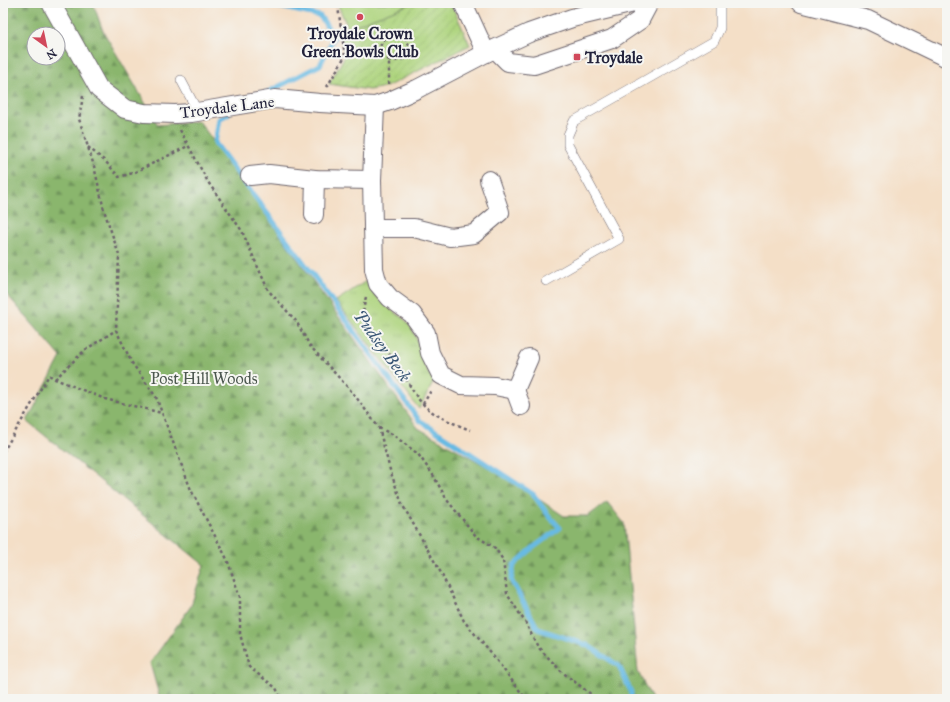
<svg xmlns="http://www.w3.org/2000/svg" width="950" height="702" font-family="'IM FELL Great Primer',serif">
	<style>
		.grass { fill: url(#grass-tufts); stroke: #687b5c }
		.forest { fill: url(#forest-firs); stroke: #566c54; fill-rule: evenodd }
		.park { fill: #aed47e; stroke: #687b5c }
		.garden { fill: url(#garden-furrows); stroke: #687b5c }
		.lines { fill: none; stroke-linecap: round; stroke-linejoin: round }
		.stream { stroke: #67bae3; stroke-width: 5 }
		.service-casing { stroke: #6c646c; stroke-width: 10 }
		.minor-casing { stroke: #6c646c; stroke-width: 20 }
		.path { stroke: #6c646c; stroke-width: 2.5; stroke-dasharray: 3 3; stroke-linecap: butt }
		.service { stroke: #fff; stroke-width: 9 }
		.minor { stroke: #fff; stroke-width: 18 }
		.poi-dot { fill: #d1495b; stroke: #f6f6f2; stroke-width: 1.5 }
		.labels { text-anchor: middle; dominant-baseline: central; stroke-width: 4; stroke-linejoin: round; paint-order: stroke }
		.poi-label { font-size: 16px; font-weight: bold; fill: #22223b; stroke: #f6f6f2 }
		.street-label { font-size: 16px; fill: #22223b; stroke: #f6f6f2 }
		.park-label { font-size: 16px; fill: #4c574f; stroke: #f6f6f2 }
		.water-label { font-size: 17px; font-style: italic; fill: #3a5776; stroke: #f6f6f2 }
	</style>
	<defs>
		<pattern id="grass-tufts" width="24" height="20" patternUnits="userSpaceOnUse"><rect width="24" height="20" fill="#aed47e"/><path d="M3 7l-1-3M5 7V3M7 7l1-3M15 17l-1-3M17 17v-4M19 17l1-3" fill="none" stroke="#95b66e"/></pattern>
		<pattern id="forest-firs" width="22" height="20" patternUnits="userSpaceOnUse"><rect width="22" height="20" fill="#8ab66d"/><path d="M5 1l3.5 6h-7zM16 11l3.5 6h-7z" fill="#70945b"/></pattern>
		<pattern id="garden-furrows" width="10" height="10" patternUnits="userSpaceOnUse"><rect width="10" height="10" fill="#aed47e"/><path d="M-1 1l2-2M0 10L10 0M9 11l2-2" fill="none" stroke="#95b66e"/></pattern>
	</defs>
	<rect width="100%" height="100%" fill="#f6f6f2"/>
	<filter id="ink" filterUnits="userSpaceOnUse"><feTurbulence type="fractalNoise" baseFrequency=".025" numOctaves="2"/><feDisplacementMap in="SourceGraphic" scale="8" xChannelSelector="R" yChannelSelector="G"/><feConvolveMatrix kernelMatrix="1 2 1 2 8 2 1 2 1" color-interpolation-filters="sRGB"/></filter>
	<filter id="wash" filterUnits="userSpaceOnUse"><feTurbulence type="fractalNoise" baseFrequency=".012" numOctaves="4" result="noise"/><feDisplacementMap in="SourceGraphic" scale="16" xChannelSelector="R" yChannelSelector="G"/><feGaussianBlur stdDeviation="0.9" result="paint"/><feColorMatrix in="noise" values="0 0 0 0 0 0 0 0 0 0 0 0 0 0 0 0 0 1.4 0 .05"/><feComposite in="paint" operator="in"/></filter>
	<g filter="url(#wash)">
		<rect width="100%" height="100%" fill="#f4dfc7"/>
		<path class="grass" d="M366 281C372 292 380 301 390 309 396 313 403 317 407 322 422 340 419 363 434 381L419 409 336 301Z"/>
		<path class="forest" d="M3 3H93L103 31 158 125 199 121 418 428 504 476 564 516H588L607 502 624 523 638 672 652 699H160L150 663 191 606 204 565 27 421 61 357 3 290ZM34 34H58V58H34Z"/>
		<polygon class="park" points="337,3 413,3 348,28"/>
		<polygon class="garden" points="413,3 451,3 470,45 386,87 369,90 329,84 345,56 341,36 348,28"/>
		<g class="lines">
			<g class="stream">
				<polyline points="262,3 320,16 334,37 320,65 266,93"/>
				<polyline points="228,114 219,119 215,143 325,291 419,420 533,494 549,516 560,528 534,547 514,565 511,580 538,629 587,645 619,666 631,692 631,699"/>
			</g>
		</g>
	</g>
	<g filter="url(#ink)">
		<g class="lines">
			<g class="service-casing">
				<g id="service">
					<polyline points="181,80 198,112"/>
					<polyline points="546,281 619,239 568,145 568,135 574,121 714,41 720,28 720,3"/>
				</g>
			</g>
			<g class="minor-casing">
				<g id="minor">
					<polyline points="51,3 99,89 125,109 144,113 175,114 191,113 275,99 320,103 375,106 390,101 417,89 486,53 529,33 572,18 634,3"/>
					<polyline points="463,3 486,53"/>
					<polyline points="801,3 868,20 947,58"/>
					<polyline points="495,49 508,62 534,65 612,39 640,20 649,3"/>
					<polyline points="375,106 372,180 374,269 378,284 390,298 412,314 426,333 430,353 441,375 461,385 495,386 515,390 529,358"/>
					<polyline points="250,176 269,174 315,179 372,180"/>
					<polyline points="314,215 315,179"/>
					<polyline points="373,228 414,228 450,237 474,234 500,212 489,180"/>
					<polyline points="515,390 521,406"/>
				</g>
			</g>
			<g class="path">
				<path d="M389 60C398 62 410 59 409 48 407 24 373 35 382 54 383 56 387 59 389 60V84"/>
				<polyline points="327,87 345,56 338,7 337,3"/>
				<polyline points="83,96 79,119 94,166 104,210 119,255 116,330 132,363 156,397 191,490 227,559 240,597 240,634 249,667 276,688 281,699"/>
				<polyline points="180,130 208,182 242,231 268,290 296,321 310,346 353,393 379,428 390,470 402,504 441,573 464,621 494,657 526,699"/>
				<polyline points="88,147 106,162 119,177 133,173 188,146"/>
				<path d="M366 297C363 308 362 317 367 327 372 341 383 347 392 357 405 372 411 394 426 407 438 418 456 424 470 430"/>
				<polyline points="55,379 85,350 116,330"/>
				<polyline points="423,404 432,389"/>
				<polyline points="379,428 392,434 418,454 433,475 447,500 476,536 495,548 503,560 507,594 525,622 538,647 562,672 592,695 594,699"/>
				<polyline points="3,452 49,375 55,379 105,399 162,413"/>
			</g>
			<use href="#service" class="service"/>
			<use href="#minor" class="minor"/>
		</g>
	</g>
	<g class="poi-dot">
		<circle cx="360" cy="17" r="4"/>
		<rect x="573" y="53" width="8" height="8" rx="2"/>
	</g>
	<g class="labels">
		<g class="poi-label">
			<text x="360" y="33">Troydale Crown<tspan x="360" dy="18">Green Bowls Club</tspan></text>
			<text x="585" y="57" text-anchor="start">Troydale</text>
		</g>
		<g class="street-label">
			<text transform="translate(227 107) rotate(-7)">Troydale Lane</text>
		</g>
		<g class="park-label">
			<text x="204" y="378">Post Hill Woods</text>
		</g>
		<g class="water-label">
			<text transform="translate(382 346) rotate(54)">Pudsey Beck</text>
		</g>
	</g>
	<rect width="950" height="702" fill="none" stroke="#f6f6f2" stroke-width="16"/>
	<g transform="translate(46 46) rotate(147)"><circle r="19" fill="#f6f6f2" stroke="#a1a1a9"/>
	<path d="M0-3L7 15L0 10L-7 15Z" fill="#d1495b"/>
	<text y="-6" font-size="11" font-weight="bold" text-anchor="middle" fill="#22223b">N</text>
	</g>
</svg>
